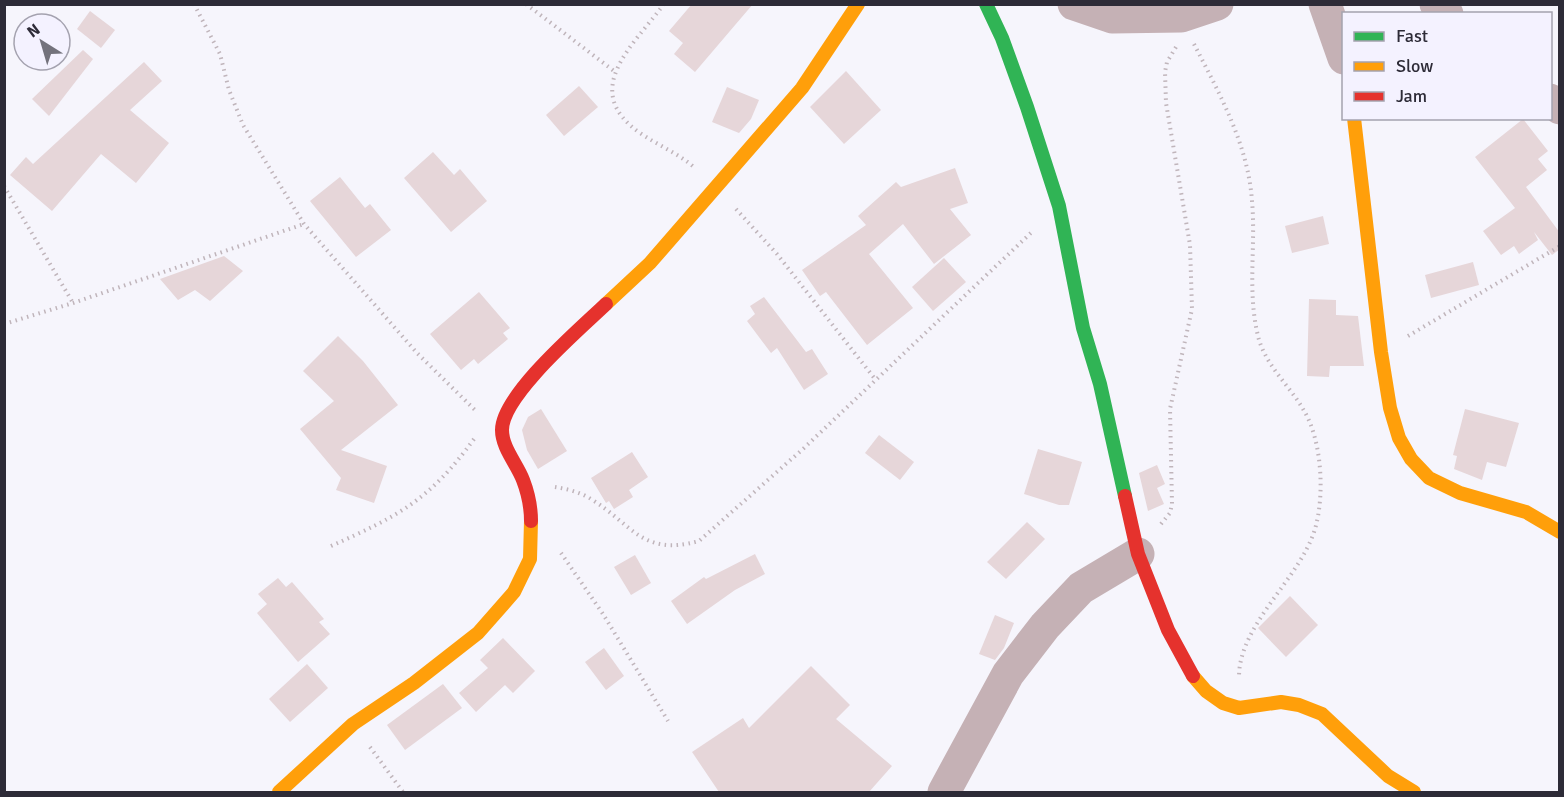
<svg xmlns="http://www.w3.org/2000/svg" width="1564" height="797" font-family="Signika,sans-serif">
	<style>
		.building { fill: #e6d6d9 }
		.lines { fill: none; stroke-linecap: round; stroke-linejoin: round }
		.path { stroke: #c0b5bb; stroke-width: 4; stroke-dasharray: 1.5 4.5; stroke-linecap: butt }
		.street { stroke: #c5b1b5; stroke-width: 33 }
		.fast { stroke: #30b455; stroke-width: 14 }
		.slow { stroke: #ff9f0a; stroke-width: 14 }
		.jam { stroke: #e5322d; stroke-width: 14 }
	</style>
	<rect width="100%" height="100%" fill="#f6f5fc"/>
	<g class="building">
		<polygon points="692,4 753,4 695,72 674,54 683,43 669,31"/>
		<polygon points="90,11 115,30 101,48 77,29"/>
		<polygon points="83,50 93,59 49,116 32,99"/>
		<polygon points="144,62 162,81 130,110 169,143 136,183 101,154 52,211 10,175 26,157 33,164"/>
		<polygon points="846,71 881,110 844,144 810,107"/>
		<polygon points="579,86 598,107 564,136 546,115"/>
		<polygon points="727,87 759,100 751,119 739,133 712,122"/>
		<polygon points="1523,119 1548,151 1538,159 1547,170 1526,187 1560,233 1560,249 1552,255 1534,232 1538,240 1519,254 1514,246 1501,255 1483,231 1515,208 1475,157"/>
		<polygon points="433,152 454,175 460,169 487,201 451,232 404,178"/>
		<polygon points="955,168 968,203 950,209 971,235 934,264 903,224 869,254 913,308 867,345 826,292 820,296 802,270 866,225 858,216 896,182 901,187"/>
		<polygon points="340,177 365,208 370,204 391,230 356,257 310,201"/>
		<polygon points="1323,216 1329,244 1292,253 1285,226"/>
		<polygon points="224,256 243,271 210,301 195,290 178,300 160,279"/>
		<polygon points="944,258 966,282 933,311 912,287"/>
		<polygon points="1473,262 1479,285 1431,298 1425,275"/>
		<polygon points="479,292 510,328 503,333 508,339 478,364 474,359 461,370 430,334"/>
		<polygon points="764,297 806,352 812,349 828,374 804,390 777,348 771,353 747,321 755,314 750,306"/>
		<polygon points="1309,299 1336,300 1336,315 1358,316 1364,366 1330,366 1329,377 1307,376"/>
		<polygon points="338,336 363,361 398,405 341,450 387,466 374,503 336,490 341,478 300,429 334,401 303,371"/>
		<polygon points="541,409 567,451 538,469 527,450 522,430 528,417"/>
		<polygon points="1465,409 1519,423 1506,467 1487,462 1482,480 1454,469 1457,456 1453,455"/>
		<polygon points="879,435 914,462 900,480 865,453"/>
		<polygon points="1038,449 1082,462 1069,505 1059,505 1024,494"/>
		<polygon points="632,452 648,477 629,490 633,497 614,509 609,501 606,503 591,478"/>
		<polygon points="1157,465 1165,484 1157,488 1164,504 1148,511 1139,473"/>
		<polygon points="1027,522 1045,539 1006,579 987,562"/>
		<polygon points="755,554 765,574 735,590 687,624 671,601 704,577 706,579"/>
		<polygon points="635,555 651,583 631,595 614,567"/>
		<polygon points="278,578 286,587 292,582 324,619 319,622 330,634 298,662 257,613 267,604 258,594"/>
		<polygon points="1290,596 1318,625 1286,657 1258,628"/>
		<polygon points="995,615 1014,623 1004,648 995,660 979,654"/>
		<polygon points="503,638 535,671 513,693 505,685 476,712 459,693 488,668 480,660"/>
		<polygon points="604,648 624,676 606,690 585,662"/>
		<polygon points="307,664 328,688 290,722 269,699"/>
		<polygon points="811,666 850,705 836,719 892,766 869,792 719,792 692,752 743,718 749,728"/>
		<polygon points="443,684 462,708 405,750 387,725"/>
	</g>
	<g class="lines">
		<g class="path">
			<polyline points="194,4 220,54 229,90 243,125 304,224 417,353 477,412"/>
			<polyline points="526,4 614,71"/>
			<path d="M664 4C633 46 579 90 640 133 659 146 678 153 695 168"/>
			<path d="M1194 44C1219 93 1248 144 1252 201 1256 246 1247 291 1258 336 1265 365 1289 385 1303 409 1322 439 1325 495 1315 529 1300 579 1239 624 1239 677"/>
			<polyline points="4,186 73,303"/>
			<polyline points="736,209 777,254 875,379"/>
			<polyline points="4,324 73,303 304,224"/>
			<polyline points="1408,336 1560,246"/>
			<path d="M555 487C567 489 580 492 591 499 632 524 642 557 699 541L804 448 1034 230"/>
			<polyline points="1161,524 1170,513 1172,504 1170,409 1192,309 1190,245 1166,103 1165,72 1167,62 1176,47"/>
			<path d="M331 546C398 516 429 501 474 439"/>
			<polyline points="561,553 603,614 668,721"/>
			<polyline points="370,747 403,792"/>
		</g>
		<g class="street">
			<polyline points="1074,4 1112,17 1181,16 1217,4"/>
			<polyline points="1325,4 1344,58"/>
			<polyline points="1436,4 1447,14"/>
			<polyline points="1550,100 1560,108"/>
			<polyline points="944,792 1008,674 1045,626 1081,588 1138,554"/>
		</g>
		<polyline class="fast" points="986,4 1002,38 1027,107 1059,206 1083,328 1100,384 1125,496"/>
		<g class="slow">
			<polyline points="1354,118 1381,352 1390,408 1399,438 1411,459 1429,478 1460,493 1526,512 1560,532"/>
			<polyline points="606,304 650,263 802,88 858,4"/>
			<polyline points="1193,676 1206,691 1223,703 1239,708 1281,702 1299,705 1322,714 1388,776 1414,792"/>
			<polyline points="279,792 353,724 414,683 478,633 514,592 530,559 531,521"/>
		</g>
		<g class="jam">
			<polyline points="1125,496 1138,554 1168,630 1193,676"/>
			<path d="M531 521C531 508 528 493 523 480 517 464 502 448 502 430 502 395 581 328 606 304"/>
		</g>
	</g>
	<rect width="1564" height="797" fill="none" stroke="#2d2b37" stroke-width="12"/>
	<rect x="1342" y="12" width="210" height="108" fill="#f4f2ff" stroke="#a4a2af" stroke-width="1.5"/>
	<rect x="1354" y="32" width="30" height="9" fill="#30b455" stroke="#a4a2af" stroke-width="1.5"/>
	<text x="1396" y="42" font-size="18" fill="#2d2b37">Fast</text>
	<rect x="1354" y="62" width="30" height="9" fill="#ff9f0a" stroke="#a4a2af" stroke-width="1.5"/>
	<text x="1396" y="72" font-size="18" fill="#2d2b37">Slow</text>
	<rect x="1354" y="92" width="30" height="9" fill="#e5322d" stroke="#a4a2af" stroke-width="1.5"/>
	<text x="1396" y="102" font-size="18" fill="#2d2b37">Jam</text>
	<g transform="translate(42 42) rotate(323)"><circle r="28" fill="#f4f2ff" stroke="#a4a2af" stroke-width="1.5"/>
	<path d="M0-4.5L10 22L0 15L-10 22Z" fill="#73727c"/>
	<text y="-9" font-size="16" font-weight="bold" text-anchor="middle" fill="#2d2b37">N</text>
	</g>
</svg>
